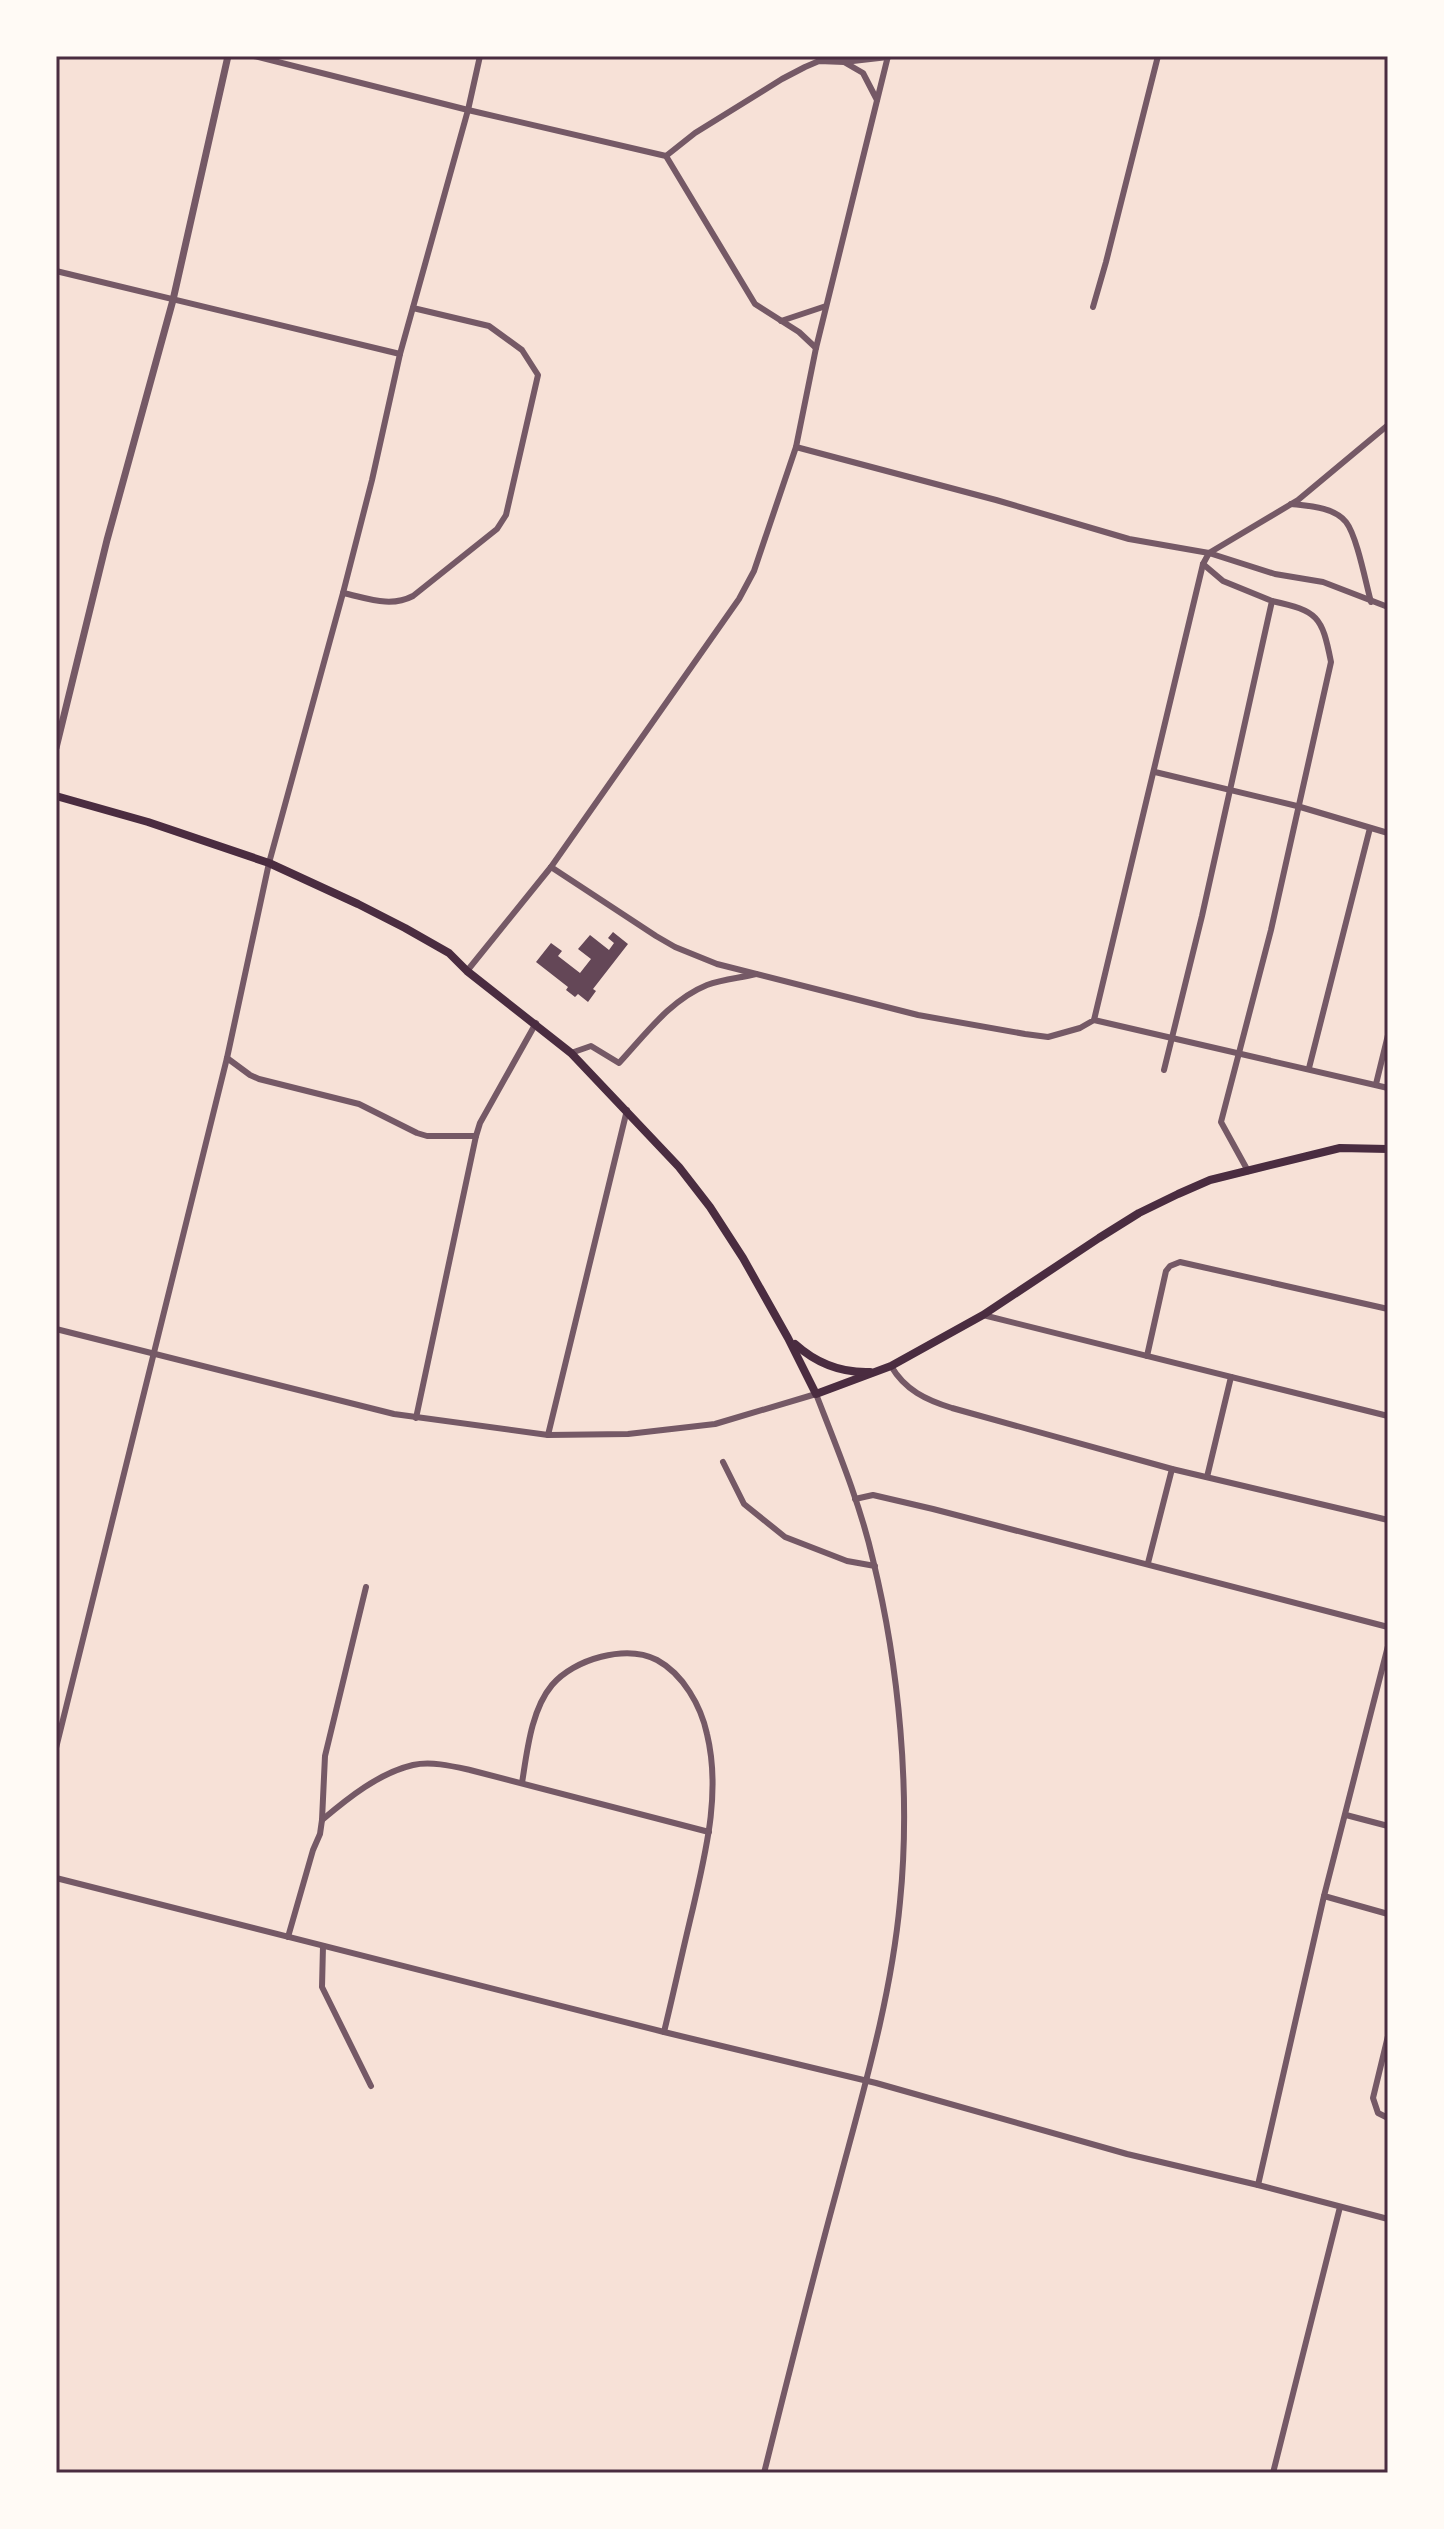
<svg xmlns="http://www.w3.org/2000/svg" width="1444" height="2529" font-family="Rubik,sans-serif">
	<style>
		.building { fill: #644757 }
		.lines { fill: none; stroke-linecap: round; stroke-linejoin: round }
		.minor { stroke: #755966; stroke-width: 6 }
		.tertiary { stroke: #755966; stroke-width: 7 }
		.secondary { stroke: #4a2c40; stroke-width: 8 }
		.neatline { fill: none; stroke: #4a2c40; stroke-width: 3 }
	</style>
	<rect width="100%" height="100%" fill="#f7e1d7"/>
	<polygon class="building" points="613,932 628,944 593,989 596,991 588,1002 578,994 575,997 566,990 568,987 536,962 551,943 562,951 558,956 580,973 591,959 578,949 590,935 609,950 614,943 608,938"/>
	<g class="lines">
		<g class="minor">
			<polyline points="254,56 468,110 666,156 755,304 799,332 816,348"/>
			<polyline points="844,62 863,73 877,100"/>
			<polyline points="666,156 695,133 782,79 805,67 819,61 844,62 888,57"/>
			<polyline points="56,271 400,354"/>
			<polyline points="1093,307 1106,262 1158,56"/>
			<polyline points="781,321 826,306"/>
			<polyline points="796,447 996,500 1129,539 1209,553 1298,500 1388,425"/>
			<path d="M1291 504C1309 506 1334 507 1346 522 1357 536 1366 584 1371 602"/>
			<path d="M343 593C367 598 390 608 413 596L497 529 506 515 538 375 522 350 489 326 413 308"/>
			<polyline points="1155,772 1297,806 1388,833"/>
			<polyline points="551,867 656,936 675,947 717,964 918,1015 1025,1034 1048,1037 1080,1028 1094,1020 1203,564 1209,553 1275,574 1323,582 1388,607"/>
			<polyline points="467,971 551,867 739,599 754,571 796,447 816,348 888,56"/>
			<polyline points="1094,1020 1388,1088"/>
			<path d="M571 1053 591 1046 619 1063C645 1035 670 1000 707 985 723 979 740 978 756 974"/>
			<polyline points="227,1058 250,1075 259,1079 359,1104 417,1133 427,1136 476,1136"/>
			<polyline points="1309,1068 1370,828"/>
			<polyline points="1164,1070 1202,916 1272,601 1223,581 1203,564"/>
			<polyline points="1376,1084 1388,1035"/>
			<path d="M1248 1171 1221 1122 1271 930 1331 662C1322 616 1318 611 1272 601"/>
			<polyline points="983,1315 1388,1416"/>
			<path d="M56 1329 394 1414 548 1435 628 1434 715 1424 816 1394C837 1448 860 1503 873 1560 899 1666 911 1793 900 1902 891 1999 863 2092 838 2186 812 2281 788 2377 764 2473"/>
			<polyline points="1147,1356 1166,1271 1170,1266 1180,1262 1388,1309"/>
			<path d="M891 1366C905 1390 926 1400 952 1408L1172 1469 1388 1520"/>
			<polyline points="416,1418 476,1136 480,1123 536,1023"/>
			<polyline points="548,1435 627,1110"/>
			<polyline points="723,1462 744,1504 785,1537 847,1561 875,1566"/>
			<polyline points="1207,1477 1231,1377"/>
			<polyline points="855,1499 873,1495 933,1509 1388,1627"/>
			<polyline points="1148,1563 1172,1469"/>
			<polyline points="56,1748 227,1058 269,863 343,593 372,480 400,354 468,110 480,56"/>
			<path d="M522 1783C527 1752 531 1710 552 1685 574 1659 626 1644 657 1660 683 1674 701 1706 707 1734 721 1792 706 1851 693 1908 683 1949 674 1991 664 2032"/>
			<polyline points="1346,1815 1388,1826"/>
			<polyline points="322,1820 325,1756 366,1587"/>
			<polyline points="56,1878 664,2032 876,2083 1127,2154 1258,2185 1388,2219"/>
			<polyline points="1324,1896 1388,1914"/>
			<path d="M288 1937 313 1850 320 1834 322 1820C348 1798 379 1773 413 1765 431 1761 452 1766 470 1770L709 1832"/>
			<polyline points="323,1946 322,1987 371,2086"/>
			<polyline points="1388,2036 1373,2098 1378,2113 1388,2118"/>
			<polyline points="1258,2185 1324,1896 1388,1646"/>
			<polyline points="1273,2473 1340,2207"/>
		</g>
		<polyline class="tertiary" points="56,748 107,540 173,300 228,56"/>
		<g class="secondary">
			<polyline points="56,796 148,822 269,863 358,904 405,928 449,953 467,971 571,1053 679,1167 710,1207 743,1258 788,1338 816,1394 891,1366 983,1315 1099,1238 1139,1213 1178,1194 1210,1180 1340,1148 1388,1149"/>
			<path d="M795 1344C816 1363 842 1373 870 1372"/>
		</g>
	</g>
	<rect width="1444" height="2529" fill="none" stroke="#fffaf5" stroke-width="116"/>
	<rect x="58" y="58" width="1328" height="2413" class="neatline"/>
</svg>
